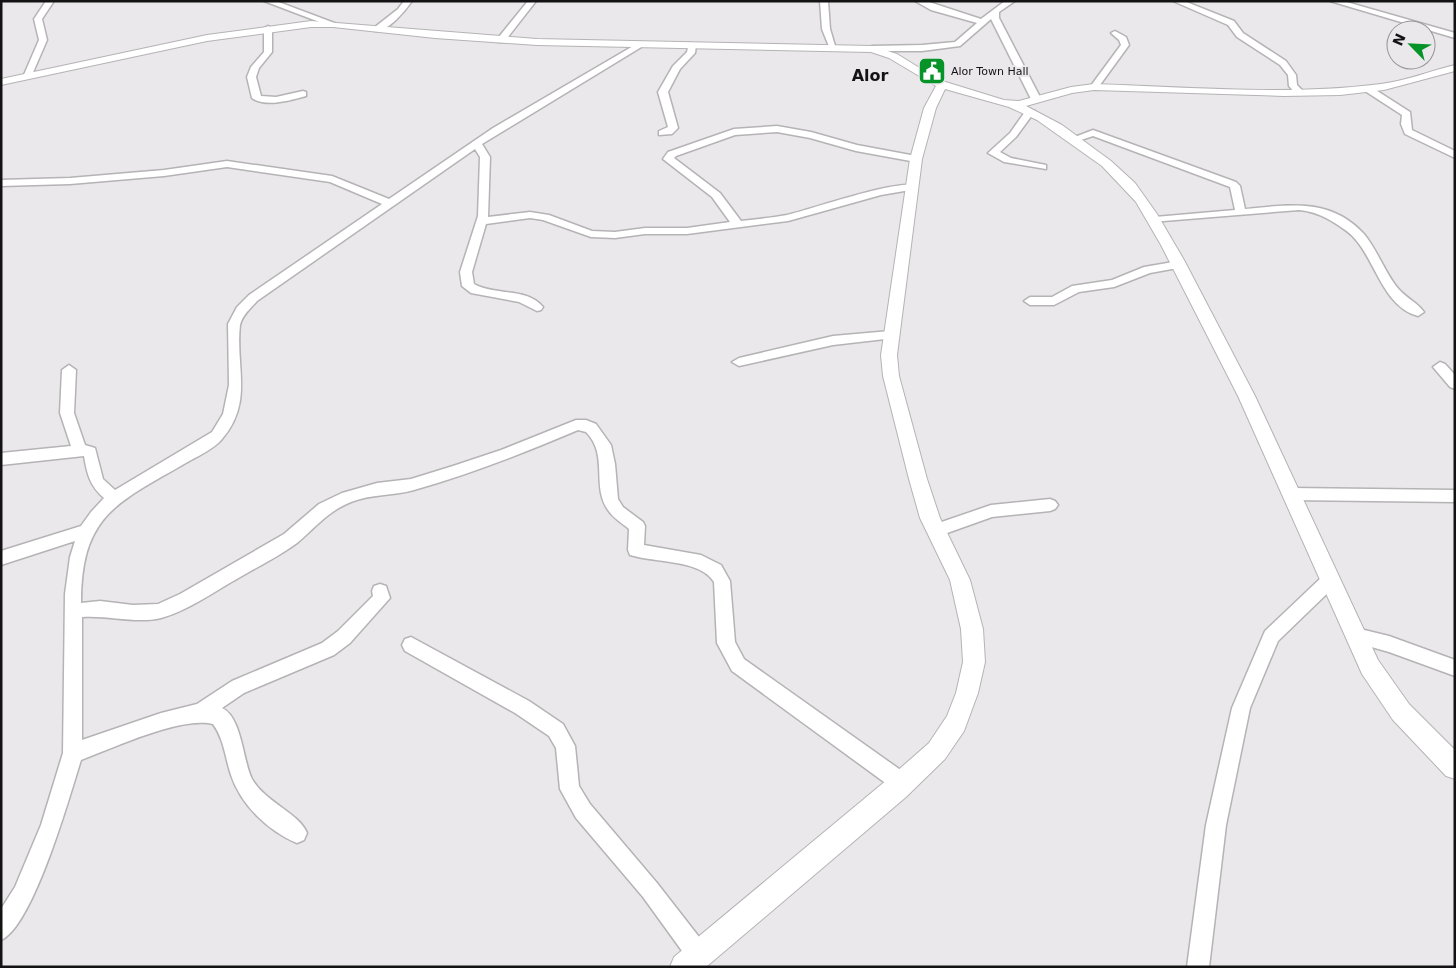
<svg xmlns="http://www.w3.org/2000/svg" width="1456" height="968" font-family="'DejaVu Sans',sans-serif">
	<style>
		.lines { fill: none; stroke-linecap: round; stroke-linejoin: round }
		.minor-casing { stroke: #b5b3b5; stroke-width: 3 }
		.major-casing { stroke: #b5b3b5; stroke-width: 2 }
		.minor { fill: #fff; fill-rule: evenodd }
		.major { fill: #fff; fill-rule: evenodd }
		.labels { text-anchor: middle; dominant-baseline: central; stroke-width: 4; stroke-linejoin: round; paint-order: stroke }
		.far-poi-label { font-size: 11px; fill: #141314; stroke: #ebe8eb; text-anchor: start }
		.far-district-label { font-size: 16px; font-weight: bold; fill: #141314; stroke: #ebe8eb }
	</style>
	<rect width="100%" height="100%" fill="#ebe8eb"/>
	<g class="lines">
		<g class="minor-casing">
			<g id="minor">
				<polygon points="46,1 54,1 42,19 47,40 31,77 24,79 23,77 39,40 34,19"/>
				<polygon points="264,1 276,1 337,24 330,26"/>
				<path d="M404 1H412C405 11 388 32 375 31V27L398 9Z"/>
				<polygon points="528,1 536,1 504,42 498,42 498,38"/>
				<polygon points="820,1 828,1 830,29 836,49 830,49 822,29"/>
				<polygon points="915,1 926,1 981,19 1005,1 1015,1 999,12 999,18 1041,99 1039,101 1031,99 991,19 960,46 922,51 869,51 868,49 872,46 922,45 955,42 977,23 931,10"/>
				<polygon points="1173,1 1184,1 1234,21 1243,33 1286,61 1296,75 1297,85 1304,92 1302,94 1296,94 1289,86 1288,75 1280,65 1237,37 1228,25"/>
				<polygon points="1330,1 1343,1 1455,33 1455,38"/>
				<path d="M268 26 272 28V52L259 68 256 77 261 96 276 97 303 91 306 92V96C291 100 266 108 252 98L247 77 251 67 264 52V28Z"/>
				<polygon points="1115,31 1126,37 1129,45 1097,89 1091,89 1090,87 1121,45 1119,40 1111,33"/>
				<path d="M640 42 644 44 643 46 482 144 490 157 488 217 530 212 549 215 592 231 615 232 645 228H687L730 222 712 197 663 159 668 152 734 129 777 126 811 132 857 145 916 156 921 159 916 162 856 151 810 138 777 132 735 135 676 156 674 158 720 193 741 221C756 219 772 218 787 215 807 211 906 176 917 187L916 189 881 195 788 221 687 234H645L615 238 591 237 543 220 530 218 486 224 472 272 474 284C494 296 527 287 543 307L541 310 537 311 519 302 471 293 462 286 460 272 478 216 480 157 475 149 257 301C251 308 242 315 240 325 235 366 254 402 222 439 214 449 196 457 184 464 117 503 81 515 81 603L100 601 133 605 158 604 180 594 284 534 319 504 342 493 377 483 411 479 453 466 501 450 576 420H586L596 424 611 445 615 464 618 499 623 507 643 522 645 526 644 545 701 555 721 565 730 581 735 642 744 659 909 776 912 783 909 790 902 793 895 790 732 671 717 643 714 582C700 559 655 563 630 555L628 550 629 529C622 523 613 518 608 510 591 486 609 455 586 432L578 430C524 453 470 474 414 490 393 496 371 494 351 502 328 511 315 528 297 543 278 557 255 568 235 580 212 593 187 611 161 618 137 624 107 615 82 617V740L161 713 197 704 232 681 322 643 338 631 373 596 372 591 374 586 380 584 386 586 390 598 350 643 334 655 244 693 222 708C242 717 243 762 252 779 265 802 299 813 307 833L304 840 297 843C268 831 241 805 231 775 225 757 224 739 213 724 181 716 113 748 81 760 70 795 33 927 1 940V909L15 887 41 825 63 753 65 594 70 557 75 541 1 565V551L81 526 91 512 104 498C90 486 87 474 84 456L1 465V453L71 446 60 413 62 370 69 365 76 370 74 413 85 445 95 448 103 479 115 490 212 432 223 414 229 385 228 324 237 307 249 295 382 204 330 182 227 167 164 176 70 184 1 186V180L70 178 164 170 227 161 332 176 389 199 493 128Z"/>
				<polygon points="689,43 696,45 695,53 680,69 668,92 678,128 672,134 659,135 659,131 668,127 658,92 673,66 687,52"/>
				<polygon points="1365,87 1371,87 1410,112 1412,130 1455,151 1455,158 1405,134 1401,124 1402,115 1365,91"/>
				<polygon points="1027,109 1035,111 1016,137 1000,152 1011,158 1046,165 1046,169 1004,162 988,153 1010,133"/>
				<path d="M1093 130 1236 182 1240 186 1245 209C1289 205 1330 197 1364 234 1377 250 1384 270 1396 286 1404 297 1417 302 1424 312L1418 316C1384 307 1376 263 1356 240 1349 231 1338 225 1328 219 1319 214 1310 211 1299 210L1151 222 1150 220 1155 217 1235 210 1230 187 1093 136 1072 143 1067 140Z"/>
				<polygon points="1179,261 1183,263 1183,267 1150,273 1114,287 1079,292 1054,305 1030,305 1024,301 1030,297 1052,297 1072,286 1112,280 1144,267"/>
				<polygon points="890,331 896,335 894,338 833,345 739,366 732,362 739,358 833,336"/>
				<polygon points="1440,362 1445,364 1455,375 1455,389 1450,387 1433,367"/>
				<polygon points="1291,488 1455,490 1455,502 1291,500 1286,498 1283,494 1286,490"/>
				<polygon points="1050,499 1055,501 1058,505 1055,509 1050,511 992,517 936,537 930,536 928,531 930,526 991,505"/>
				<polygon points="1330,573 1336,575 1338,580 1336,585 1278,641 1250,708 1226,825 1209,967 1187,967 1206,825 1232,708 1265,631 1324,575"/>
				<polygon points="1356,628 1389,636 1455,660 1455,676 1389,652 1350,641 1347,636 1350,631"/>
				<polygon points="411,637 529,701 563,724 575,746 579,786 590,804 657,883 706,946 709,954 706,962 698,965 690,962 643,897 576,818 560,789 556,748 549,736 515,713 405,651 402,645 405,639"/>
			</g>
		</g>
		<g class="major-casing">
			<path id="major" d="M311 21 537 39 872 46 897 54 939 80 1004 100 1019 101 1071 87 1094 84C1189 87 1286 96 1381 84 1406 81 1430 71 1455 65V71L1384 90 1340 95 1284 96 1094 90 1072 93 1026 106 1062 125 1111 161 1135 183 1157 214 1184 260 1255 396 1378 660 1409 704 1455 750V779L1446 776 1393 720 1362 674 1238 396 1161 245 1136 202 1102 166 1037 120 1009 107 945 89 936 108 922 159 897 355 899 376 927 479 940 518 970 580 983 629 985 662 978 693 964 731 945 759 906 797 706 967H670L674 957 888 779 929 743 947 716 956 693 963 662 961 629 950 580 920 518 909 479 883 376 881 355 910 159 924 108 936 86 889 58 871 52 537 45 435 38 333 27H311L207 41 1 85V79L207 35Z"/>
		</g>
		<use href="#minor" class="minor"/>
		<use href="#major" class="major"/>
	</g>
	<defs>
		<g id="civic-square" transform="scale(1.4375)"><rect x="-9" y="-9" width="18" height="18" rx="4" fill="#069429" stroke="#ebe8eb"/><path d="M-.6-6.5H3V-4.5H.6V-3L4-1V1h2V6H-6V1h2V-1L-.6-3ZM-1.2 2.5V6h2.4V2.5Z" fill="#fff"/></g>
	</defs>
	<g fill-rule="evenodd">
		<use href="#civic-square" x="932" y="71"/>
	</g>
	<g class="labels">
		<g class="far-poi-label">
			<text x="951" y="71">Alor Town Hall</text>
		</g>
		<g class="far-district-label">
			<text x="870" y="75">Alor</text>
		</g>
	</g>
	<rect width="1456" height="968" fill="none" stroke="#141314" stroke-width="5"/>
	<g transform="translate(1411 45) rotate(294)"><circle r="24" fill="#ebe8eb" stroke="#959395"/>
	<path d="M0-4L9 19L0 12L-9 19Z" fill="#069429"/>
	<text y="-8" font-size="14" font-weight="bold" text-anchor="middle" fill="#141314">N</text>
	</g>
</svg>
